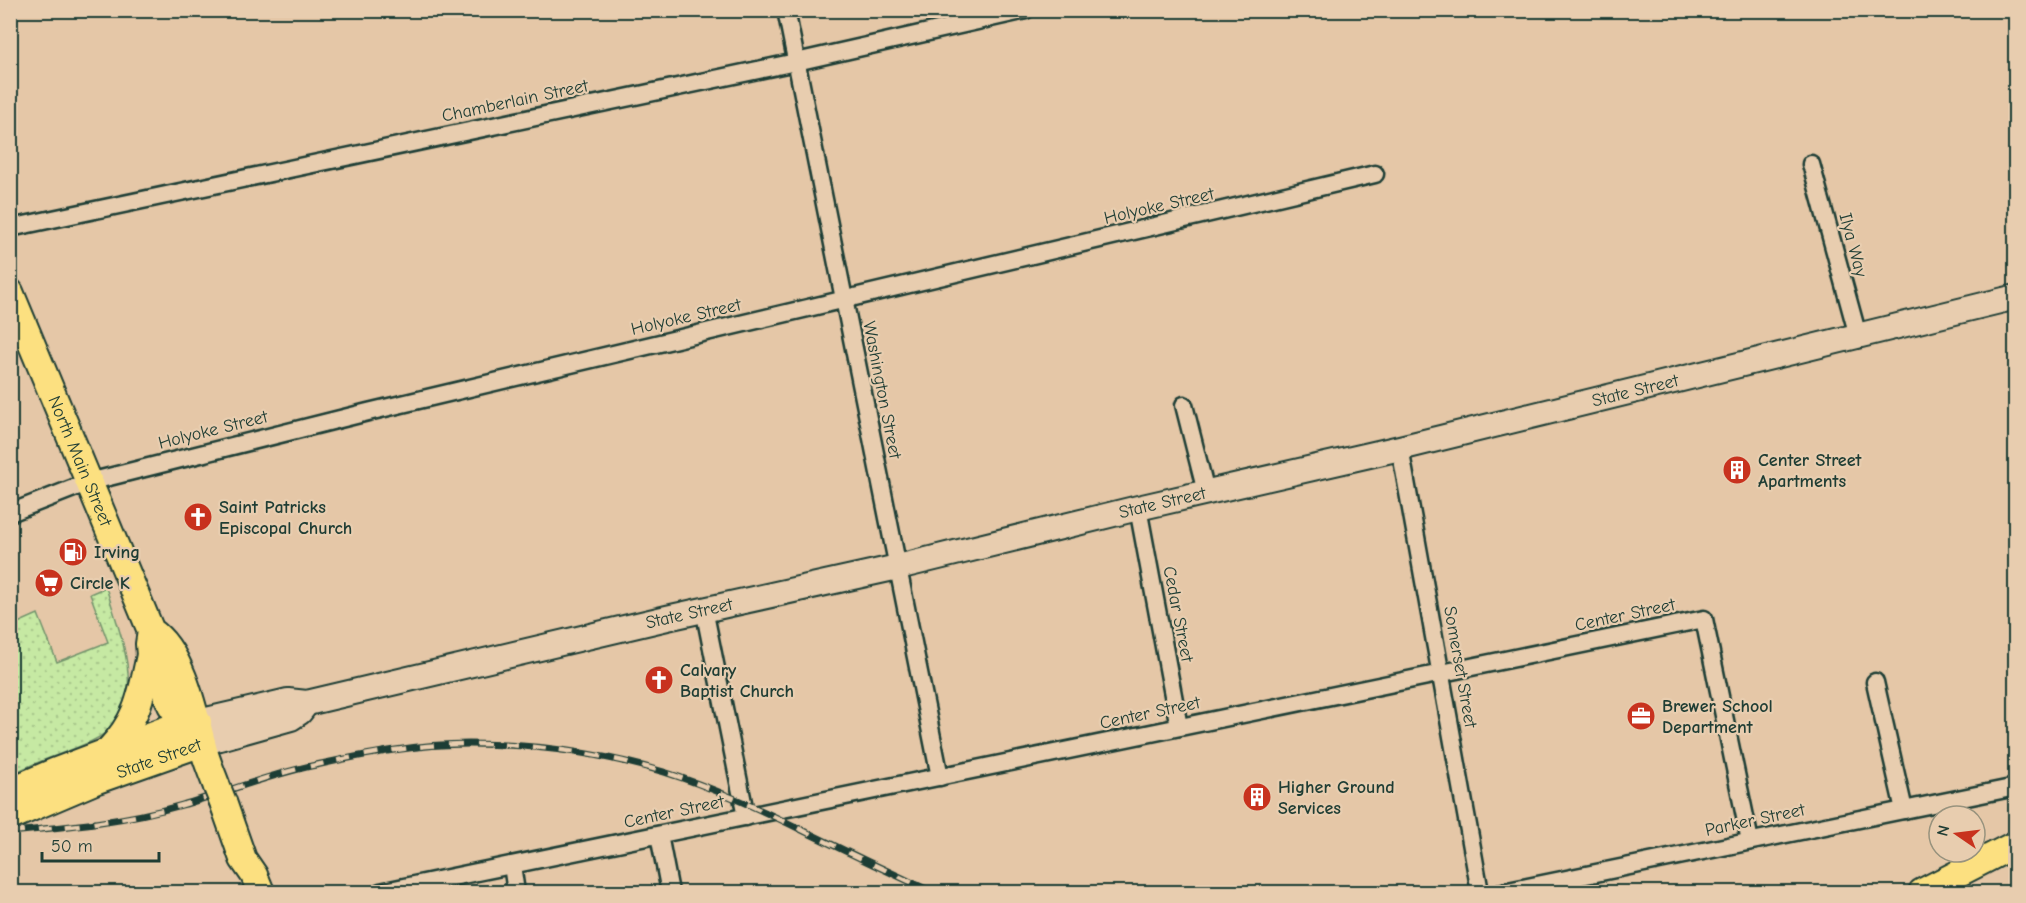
<svg xmlns="http://www.w3.org/2000/svg" width="2026" height="903" font-family="'Comic Neue',sans-serif">
	<style>
		.park { fill: url(#park-dots); stroke: #72936c; stroke-width: 1.5 }
		.lines { fill: none; stroke-linecap: round; stroke-linejoin: round }
		.minor-casing { stroke: #1f3d34; stroke-width: 21 }
		.secondary-casing { stroke: #1f3d34; stroke-width: 28 }
		.primary-casing { stroke: #1f3d34; stroke-width: 30 }
		.minor { stroke: #e8cdaf; stroke-width: 16 }
		.secondary { stroke: #e8cdaf; stroke-width: 24 }
		.primary { stroke: #fce080; stroke-width: 26 }
		.rail-casing { stroke: #1f3d34; stroke-width: 7 }
		.rail { stroke: #e8cdaf; stroke-width: 4.5; stroke-dasharray: 14; stroke-linecap: butt }
		.primary-bridge-casing { stroke: #1f3d34; stroke-width: 30; stroke-linecap: butt }
		.primary-bridge { stroke: #fce080; stroke-width: 26 }
		.labels { text-anchor: middle; dominant-baseline: central; stroke-width: 4.5; stroke-linejoin: round; paint-order: stroke }
		.street-label { font-size: 18px; fill: #1f3d34; stroke: #e8cdaf }
		.poi-label { font-size: 18px; font-weight: bold; fill: #1f3d34; stroke: #e8cdaf; text-anchor: start }
	</style>
	<defs>
		<pattern id="park-dots" width="8" height="8" patternUnits="userSpaceOnUse" patternTransform="scale(1.5)"><rect width="8" height="8" fill="#c6e9a3"/><path d="M2 2h.1M6 6h.1" fill="none" stroke="#aac98d" stroke-width="1.8" stroke-linecap="round"/></pattern>
	</defs>
	<rect width="100%" height="100%" fill="#e5c7a7"/>
	<filter id="ink" filterUnits="userSpaceOnUse"><feTurbulence type="fractalNoise" baseFrequency=".0167" numOctaves="2"/><feDisplacementMap in="SourceGraphic" scale="12" xChannelSelector="R" yChannelSelector="G"/><feConvolveMatrix kernelMatrix="1 2 1 2 8 2 1 2 1" color-interpolation-filters="sRGB"/></filter>
	<g filter="url(#ink)">
		<path class="park" d="M106 587C120 636 155 711 92 741 65 754 37 760 11 775V626L38 614 57 662 108 642 90 594Z"/>
		<g class="lines">
			<g class="minor-casing">
				<g id="minor">
					<polyline points="786,10 940,777"/>
					<polyline points="1811,164 1858,336"/>
					<polyline points="10,228 796,62 1026,10"/>
					<polyline points="1184,405 1206,492"/>
					<polyline points="1400,448 1480,892"/>
					<polyline points="1138,508 1179,727"/>
					<polyline points="10,513 89,482 368,412 1375,174"/>
					<polyline points="704,609 746,817"/>
					<polyline points="1875,682 1904,810"/>
					<polyline points="659,835 670,892"/>
					<polyline points="512,865 516,892"/>
					<polyline points="380,892 1704,619 1750,841"/>
					<polyline points="1503,892 2016,787"/>
				</g>
			</g>
			<g class="secondary-casing">
				<g id="secondary">
					<path id="s1" d="M198 722 288 701 307 703 667 618 898 567 1138 508 1400 448 2016 297"/>
					<polyline points="202,743 291,718 300,712 307,703"/>
				</g>
			</g>
			<g class="primary-casing">
				<g id="primary">
					<path id="s2" d="M10 292 151 631C181 650 194 711 202 743 205 758 212 773 217 787"/>
					<polyline points="151,631 149,644 150,655 171,705 184,725 195,737"/>
					<path d="M108 751C138 720 141 696 150 655"/>
					<polyline points="10,791 54,772 165,730 198,722"/>
					<polyline points="223,802 243,859 254,875 261,892"/>
					<path id="s3" d="M10 817 97 780 202 743"/>
					<polyline points="1922,892 2016,844"/>
				</g>
			</g>
			<use href="#minor" class="minor"/>
			<use href="#secondary" class="secondary"/>
			<use href="#primary" class="primary"/>
			<g class="rail-casing">
				<path id="rail" d="M10 832C68 827 127 821 182 805 227 792 270 774 316 765 366 754 418 744 469 744 535 744 601 753 664 772 712 787 757 808 802 830 845 851 889 872 932 892"/>
			</g>
			<use href="#rail" class="rail"/>
			<g class="primary-bridge-casing">
				<polyline id="primary-bridge" points="217,787 223,802"/>
			</g>
			<use href="#primary-bridge" class="primary-bridge"/>
		</g>
	</g>
	<defs>
		<g id="building-disc" transform="scale(1.5)"><circle r="9.5" fill="#c8321e" stroke="#e8cdaf"/><path d="M-4-6H4V6H1V3H-1V6H-4ZM-2.5-4.3h1.7v1.8h-1.7ZM.8-4.3h1.7v1.8H.8ZM-2.5-1h1.7V.8h-1.7ZM.8-1h1.7V.8H.8Z" fill="#fff"/></g>
		<g id="church-disc" transform="scale(1.5)"><circle r="9.5" fill="#c8321e" stroke="#e8cdaf"/><path d="M-1.2-6h2.4v3.5h3.3v2.4h-3.3V6h-2.4V-.1h-3.3v-2.4h3.3Z" fill="#fff"/></g>
		<g id="fuel-disc" transform="scale(1.5)"><circle r="9.5" fill="#c8321e" stroke="#e8cdaf"/><path d="M-5.5-6h7V0h2V4h1.3V-2.5L3-4.5l.8-.8L6-3V5H2.5V1h-1V6h-7ZM-4.2-4.7v3.2H.2V-4.7Z" fill="#fff"/></g>
		<g id="supermarket-disc" transform="scale(1.5)"><circle r="9.5" fill="#c8321e" stroke="#e8cdaf"/><path d="M-6-5.5h2.5l.6 2H6L4.5 2H-2.5L-4.4-4H-6ZM-1.5 3.2a1.3 1.3 0 1 0 .1 0ZM3 3.2a1.3 1.3 0 1 0 .1 0Z" fill="#fff"/></g>
		<g id="office-disc" transform="scale(1.5)"><circle r="9.5" fill="#c8321e" stroke="#e8cdaf"/><path d="M-6-3h4V-5.5h4V-3h4V5H-6ZM-1-4.5V-3h2v-1.5ZM-6 0V1H6V0Z" fill="#fff"/></g>
	</defs>
	<g fill-rule="evenodd">
		<use href="#building-disc" x="1737" y="470"/>
		<use href="#church-disc" x="198" y="517"/>
		<use href="#fuel-disc" x="73" y="552"/>
		<use href="#supermarket-disc" x="49" y="583"/>
		<use href="#church-disc" x="659" y="680"/>
		<use href="#office-disc" x="1641" y="716"/>
		<use href="#building-disc" x="1257" y="797"/>
	</g>
	<g class="labels">
		<g class="street-label">
			<text transform="translate(515 101) rotate(-12)">Chamberlain Street</text>
			<text transform="translate(1159 206) rotate(-13)">Holyoke Street</text>
			<text transform="translate(1853 245) rotate(75)">Ilya Way</text>
			<text transform="translate(686 317) rotate(-13)">Holyoke Street</text>
			<text transform="translate(882 390) rotate(79)">Washington Street</text>
			<text stroke="none"><textPath href="#s1" startOffset="1476">State Street</textPath></text>
			<text transform="translate(213 430) rotate(-14)">Holyoke Street</text>
			<text stroke="none"><textPath href="#s2" startOffset="183">North Main Street</textPath></text>
			<text stroke="none"><textPath href="#s1" startOffset="990">State Street</textPath></text>
			<text stroke="none"><textPath href="#s1" startOffset="504">State Street</textPath></text>
			<text transform="translate(1178 614) rotate(79)">Cedar Street</text>
			<text transform="translate(1625 615) rotate(-12)">Center Street</text>
			<text transform="translate(1460 667) rotate(80)">Somerset Street</text>
			<text transform="translate(1150 713) rotate(-12)">Center Street</text>
			<text stroke="none"><textPath href="#s3" startOffset="160">State Street</textPath></text>
			<text transform="translate(674 812) rotate(-12)">Center Street</text>
			<text transform="translate(1755 820) rotate(-12)">Parker Street</text>
		</g>
		<g class="poi-label">
			<text x="1758" y="460">Center Street<tspan x="1758" dy="21">Apartments</tspan></text>
			<text x="219" y="507">Saint Patricks<tspan x="219" dy="21">Episcopal Church</tspan></text>
			<text x="94" y="552">Irving</text>
			<text x="70" y="583">Circle K</text>
			<text x="680" y="670">Calvary<tspan x="680" dy="21">Baptist Church</tspan></text>
			<text x="1662" y="706">Brewer School<tspan x="1662" dy="21">Department</tspan></text>
			<text x="1278" y="787">Higher Ground<tspan x="1278" dy="21">Services</tspan></text>
		</g>
	</g>
	<rect width="2026" height="903" fill="none" stroke="#e8cdaf" stroke-width="36"/>
	<rect x="18" y="18" width="1990" height="867" fill="none" stroke="#1f3d34" stroke-width="2" filter="url(#ink)"/>
	<g transform="translate(1957 834) rotate(284)"><circle r="28" fill="#e8cdaf" stroke="#98937e" stroke-width="1.5"/>
	<path d="M0-4.5L10 22L0 15L-10 22Z" fill="#c8321e"/>
	<text y="-9" font-size="16" font-weight="bold" text-anchor="middle" fill="#1f3d34">N</text>
	</g>
	<path d="M42 852v9h117v-9" fill="none" stroke="#1f3d34" stroke-width="3"/>
	<text x="51" y="852" font-size="18" fill="#1f3d34" stroke="#e8cdaf" stroke-width="4.5" paint-order="stroke">50 m</text>
</svg>
